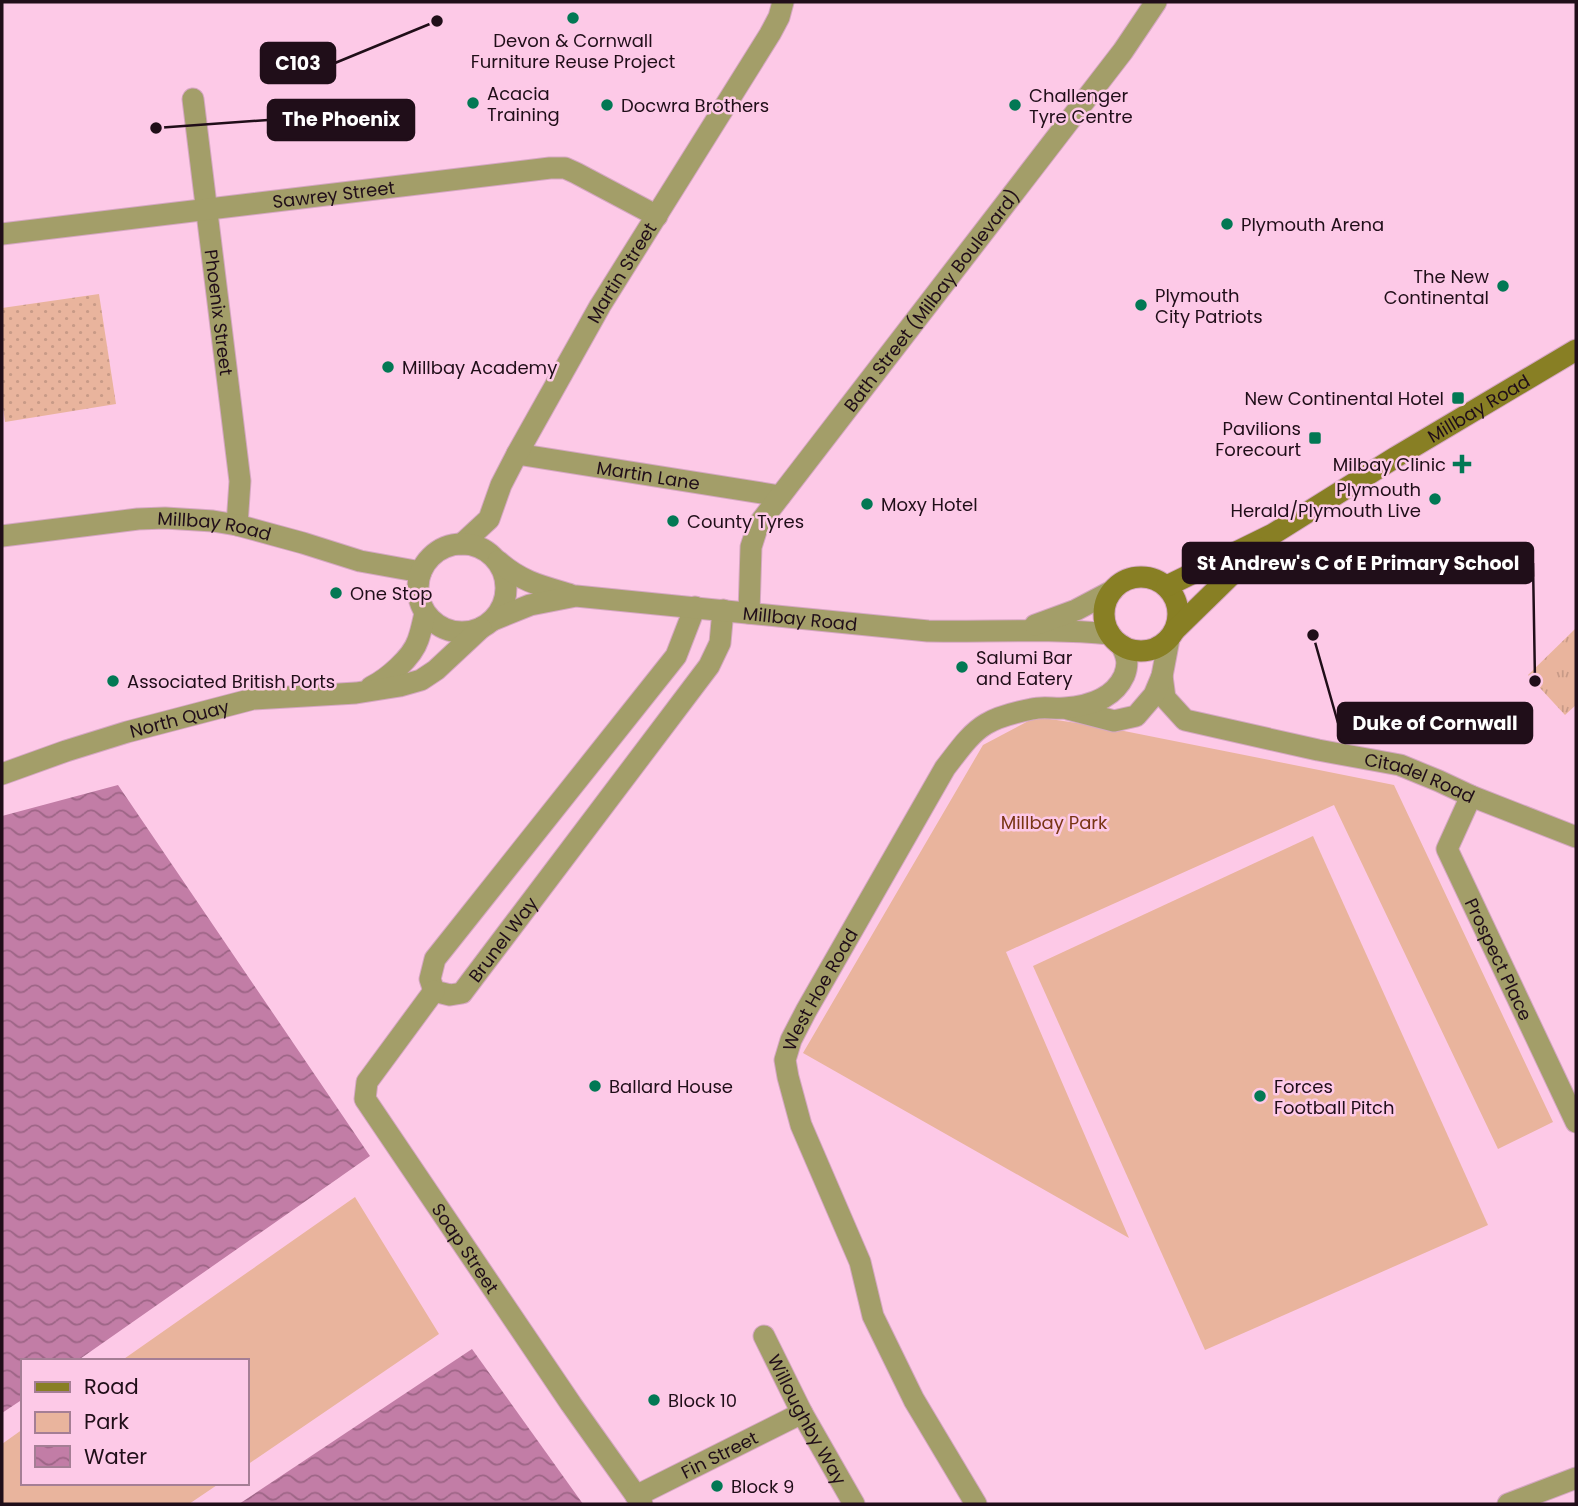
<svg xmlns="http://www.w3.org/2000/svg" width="1578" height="1506" font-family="Poppins,sans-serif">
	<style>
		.grass { fill: url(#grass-tufts) }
		.park { fill: #e9b49d }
		.garden { fill: url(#garden-dots) }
		.water { fill: url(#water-waves) }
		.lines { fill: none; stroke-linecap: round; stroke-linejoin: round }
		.minor-casing { stroke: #d5a7c2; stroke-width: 23 }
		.tertiary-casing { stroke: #d5a7c2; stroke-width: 23 }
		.secondary-casing { stroke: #d5a7c2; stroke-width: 23 }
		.minor { stroke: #a39e69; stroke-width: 21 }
		.tertiary { stroke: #a39e69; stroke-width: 21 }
		.secondary { stroke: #887f24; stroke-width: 21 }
		.poi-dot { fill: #027854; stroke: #fdc9e7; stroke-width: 2.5 }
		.labels { text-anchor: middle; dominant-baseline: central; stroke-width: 5; stroke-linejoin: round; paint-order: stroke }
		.poi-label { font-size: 18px; fill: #200e19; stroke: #fdc9e7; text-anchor: start }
		.street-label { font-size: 18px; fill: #200e19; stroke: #fdc9e7 }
		.park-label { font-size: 18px; fill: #783514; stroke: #fdc9e7 }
		.leader { fill: none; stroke: #200e19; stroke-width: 2.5 }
		.callout-dot { fill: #200e19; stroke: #fdc9e7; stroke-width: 2.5 }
		.callout { fill: #200e19; stroke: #200e19; stroke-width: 2.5 }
		.callout-label { font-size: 19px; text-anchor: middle; font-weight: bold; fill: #fff }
	</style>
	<defs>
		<pattern id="grass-tufts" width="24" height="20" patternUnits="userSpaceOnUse" patternTransform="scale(1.75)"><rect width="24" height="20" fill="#e9b49d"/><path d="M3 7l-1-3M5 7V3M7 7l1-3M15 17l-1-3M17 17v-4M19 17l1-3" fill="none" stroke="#c89a87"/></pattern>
		<pattern id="garden-dots" width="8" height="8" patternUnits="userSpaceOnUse" patternTransform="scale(1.75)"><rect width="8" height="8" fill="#e9b49d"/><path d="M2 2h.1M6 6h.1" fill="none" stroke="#c89a87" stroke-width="1.8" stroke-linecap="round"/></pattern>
		<pattern id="water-waves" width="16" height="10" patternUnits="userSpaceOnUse" patternTransform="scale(1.75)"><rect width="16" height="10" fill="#c27da6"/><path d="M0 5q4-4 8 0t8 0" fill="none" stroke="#9d6586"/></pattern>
	</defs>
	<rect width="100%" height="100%" fill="#fdc9e7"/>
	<polygon class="grass" points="1576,628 1576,705 1565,715 1528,675"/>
	<g class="park">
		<polygon points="1036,717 1104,727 1394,785 1553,1122 1498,1149 1334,805 1006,952 1129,1238 803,1053 983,745"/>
		<polygon points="1313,836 1488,1225 1205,1350 1033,966"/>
		<polygon points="355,1197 439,1334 247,1465 247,1361 121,1361"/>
		<polygon points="23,1429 23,1483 220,1483 189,1504 2,1504 2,1444"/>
	</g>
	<polygon class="garden" points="99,294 116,404 5,422 2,400 2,308"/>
	<g class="water">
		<polygon points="118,785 370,1156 77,1361 23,1361 23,1399 2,1413 2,816"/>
		<polygon points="472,1349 583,1504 239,1504"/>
	</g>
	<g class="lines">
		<g class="minor-casing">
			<g id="minor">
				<path id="s1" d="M193 99 240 481 237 525"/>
				<path id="s2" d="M2 234 550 168H565L576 173 657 216"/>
				<path id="s3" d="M517 454 780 496"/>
				<path id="s4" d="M2 536 138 519 165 518 213 521 237 525 303 543 360 561 421 572"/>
				<path id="s5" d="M695 607 676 656 435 959 430 979 434 991 450 995 462 993 709 666 720 643 723 610"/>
				<path id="s6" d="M749 613 751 547 758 525 1123 51 1156 2"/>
				<path id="s7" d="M1162 676 1165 698 1185 720 1318 750 1400 765 1439 781 1471 796 1576 837"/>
				<polyline points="1068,709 1114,721 1136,716 1154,695 1162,676 1169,639"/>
				<path id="s8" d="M1471 796 1447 849 1576 1122"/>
				<path id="s9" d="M434 991 367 1082 365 1099 571 1404 642 1504"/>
				<path id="s10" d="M764 1336 802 1413 854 1504"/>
				<path id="s11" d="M636 1496 802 1413"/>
				<path id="s12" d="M976 1504 914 1400 873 1316 860 1262 801 1125 788 1077 785 1060 791 1040 806 1011 945 768C957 753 969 734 986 724 999 716 1017 712 1032 709 1043 706 1054 709 1065 708 1089 706 1114 698 1124 676 1129 664 1127 656 1121 645"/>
				<polyline points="1508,1504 1576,1478"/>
			</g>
		</g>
		<g class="tertiary-casing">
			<g id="tertiary">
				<path id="s13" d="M462 544 489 519 501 485 517 454 600 306 770 34 779 17 783 2"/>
				<circle cx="462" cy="588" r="44"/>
				<path d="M498 561C520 581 541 586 569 594"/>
				<path id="s14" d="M493 620 530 605 576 596 928 631C988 632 1049 628 1110 634"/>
				<polyline points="1035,625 1076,610 1112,591"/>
				<path d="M371 687C387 679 412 658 418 640 421 632 423 622 425 613"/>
				<path id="s15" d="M2 774 66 751 127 732 253 699 356 693 400 686 421 680 436 670 481 628"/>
			</g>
		</g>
		<g class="secondary-casing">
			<g id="secondary">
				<circle cx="1141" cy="614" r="37"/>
				<path id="s16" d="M1167 586 1273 534 1396 457 1576 350"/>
				<polyline points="1175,630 1259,548"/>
			</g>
		</g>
		<use href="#minor" class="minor"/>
		<use href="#tertiary" class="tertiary"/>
		<use href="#secondary" class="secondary"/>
	</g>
	<g class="poi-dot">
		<circle cx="573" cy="18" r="7"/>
		<circle cx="473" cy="103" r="7"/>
		<circle cx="607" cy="105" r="7"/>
		<circle cx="1015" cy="105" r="7"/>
		<circle cx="1227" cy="224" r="7"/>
		<circle cx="1503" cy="286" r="7"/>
		<circle cx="1141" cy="305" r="7"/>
		<circle cx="388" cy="367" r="7"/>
		<rect x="1451" y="391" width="14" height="14" rx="3.5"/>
		<rect x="1308" y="431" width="14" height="14" rx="3.5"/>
		<path d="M1458.5 453.5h7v7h7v7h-7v7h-7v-7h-7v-7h7z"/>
		<circle cx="1435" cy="499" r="7"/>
		<circle cx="867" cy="504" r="7"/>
		<circle cx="673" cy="521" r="7"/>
		<circle cx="336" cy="593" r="7"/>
		<circle cx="962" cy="667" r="7"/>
		<circle cx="113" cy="681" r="7"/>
		<circle cx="595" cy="1086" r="7"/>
		<circle cx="1260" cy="1096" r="7"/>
		<circle cx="654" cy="1400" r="7"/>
		<circle cx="717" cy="1486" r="7"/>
	</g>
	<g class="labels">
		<g class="poi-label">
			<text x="573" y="40" text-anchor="middle">Devon &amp; Cornwall<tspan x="573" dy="21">Furniture Reuse Project</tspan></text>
			<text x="487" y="93">Acacia<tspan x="487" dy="21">Training</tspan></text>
			<text x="1029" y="95">Challenger<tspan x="1029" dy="21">Tyre Centre</tspan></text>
			<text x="621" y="105">Docwra Brothers</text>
			<text x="1241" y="224">Plymouth Arena</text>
			<text x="1489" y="276" text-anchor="end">The New<tspan x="1489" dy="21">Continental</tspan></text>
			<text x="1155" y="295">Plymouth<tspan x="1155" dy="21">City Patriots</tspan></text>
			<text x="402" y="367">Millbay Academy</text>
			<text x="1444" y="398" text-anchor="end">New Continental Hotel</text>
			<text x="1301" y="428" text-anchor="end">Pavilions<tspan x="1301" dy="21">Forecourt</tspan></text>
			<text x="1446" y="464" text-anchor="end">Milbay Clinic</text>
			<text x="1421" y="489" text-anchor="end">Plymouth<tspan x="1421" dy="21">Herald/Plymouth Live</tspan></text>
			<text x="881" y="504">Moxy Hotel</text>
			<text x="687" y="521">County Tyres</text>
			<text x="350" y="593">One Stop</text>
			<text x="976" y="657">Salumi Bar<tspan x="976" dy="21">and Eatery</tspan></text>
			<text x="127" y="681">Associated British Ports</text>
			<text x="609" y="1086">Ballard House</text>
			<text x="1274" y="1086">Forces<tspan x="1274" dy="21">Football Pitch</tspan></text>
			<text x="668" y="1400">Block 10</text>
			<text x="731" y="1486">Block 9</text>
		</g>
		<g class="street-label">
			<text stroke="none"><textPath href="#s2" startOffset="334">Sawrey Street</textPath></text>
			<text stroke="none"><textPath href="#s13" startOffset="317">Martin Street</textPath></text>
			<text stroke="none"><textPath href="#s6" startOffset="373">Bath Street (Milbay Boulevard)</textPath></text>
			<text stroke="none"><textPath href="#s1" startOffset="215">Phoenix Street</textPath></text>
			<text stroke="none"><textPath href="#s16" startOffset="359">Millbay Road</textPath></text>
			<text stroke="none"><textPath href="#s3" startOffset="133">Martin Lane</textPath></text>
			<text stroke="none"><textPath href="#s4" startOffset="214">Millbay Road</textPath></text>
			<text stroke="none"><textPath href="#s14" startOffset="312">Millbay Road</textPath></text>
			<text stroke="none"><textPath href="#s15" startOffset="186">North Quay</textPath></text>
			<text stroke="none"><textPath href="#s7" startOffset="294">Citadel Road</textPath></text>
			<text stroke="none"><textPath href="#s5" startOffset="569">Brunel Way</textPath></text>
			<text stroke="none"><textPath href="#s8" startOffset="180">Prospect Place</textPath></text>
			<text stroke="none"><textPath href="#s12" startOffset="565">West Hoe Road</textPath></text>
			<text stroke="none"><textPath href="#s9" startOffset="310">Soap Street</textPath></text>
			<text stroke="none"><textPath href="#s10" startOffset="94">Willoughby Way</textPath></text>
			<text stroke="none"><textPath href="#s11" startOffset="93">Fin Street</textPath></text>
		</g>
		<g class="park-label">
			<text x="1054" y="822">Millbay Park</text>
		</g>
	</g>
	<path class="leader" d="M437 21L335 63M156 128L268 120M1535 681L1533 563M1313 635L1338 723"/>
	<g class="callout-dot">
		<circle cx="437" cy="21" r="7"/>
		<circle cx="156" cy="128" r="7"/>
		<circle cx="1535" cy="681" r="7"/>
		<circle cx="1313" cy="635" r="7"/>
	</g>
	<g class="callout">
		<rect x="261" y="43" width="74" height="40" rx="7"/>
		<rect x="268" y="100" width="146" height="40" rx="7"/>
		<rect x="1183" y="543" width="350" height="40" rx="7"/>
		<rect x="1338" y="703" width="194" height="40" rx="7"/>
	</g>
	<g class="callout-label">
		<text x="298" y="70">C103</text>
		<text x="341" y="126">The Phoenix</text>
		<text x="1358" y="570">St Andrew's C of E Primary School</text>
		<text x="1435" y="730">Duke of Cornwall</text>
	</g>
	<rect width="1578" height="1506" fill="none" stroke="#200e19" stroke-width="7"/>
	<rect x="21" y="1359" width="228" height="126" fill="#fdc9e7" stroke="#a57e95" stroke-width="2"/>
	<rect x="35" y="1382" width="35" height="10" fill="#887f24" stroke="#a57e95" stroke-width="2"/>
	<text x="84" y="1394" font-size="21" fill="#200e19">Road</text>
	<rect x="35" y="1412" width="35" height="21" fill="#e9b49d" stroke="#a57e95" stroke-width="2"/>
	<text x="84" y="1429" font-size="21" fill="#200e19">Park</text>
	<rect x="35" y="1446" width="35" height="21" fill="url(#water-waves)" stroke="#a57e95" stroke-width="2"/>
	<text x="84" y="1464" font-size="21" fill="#200e19">Water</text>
</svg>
